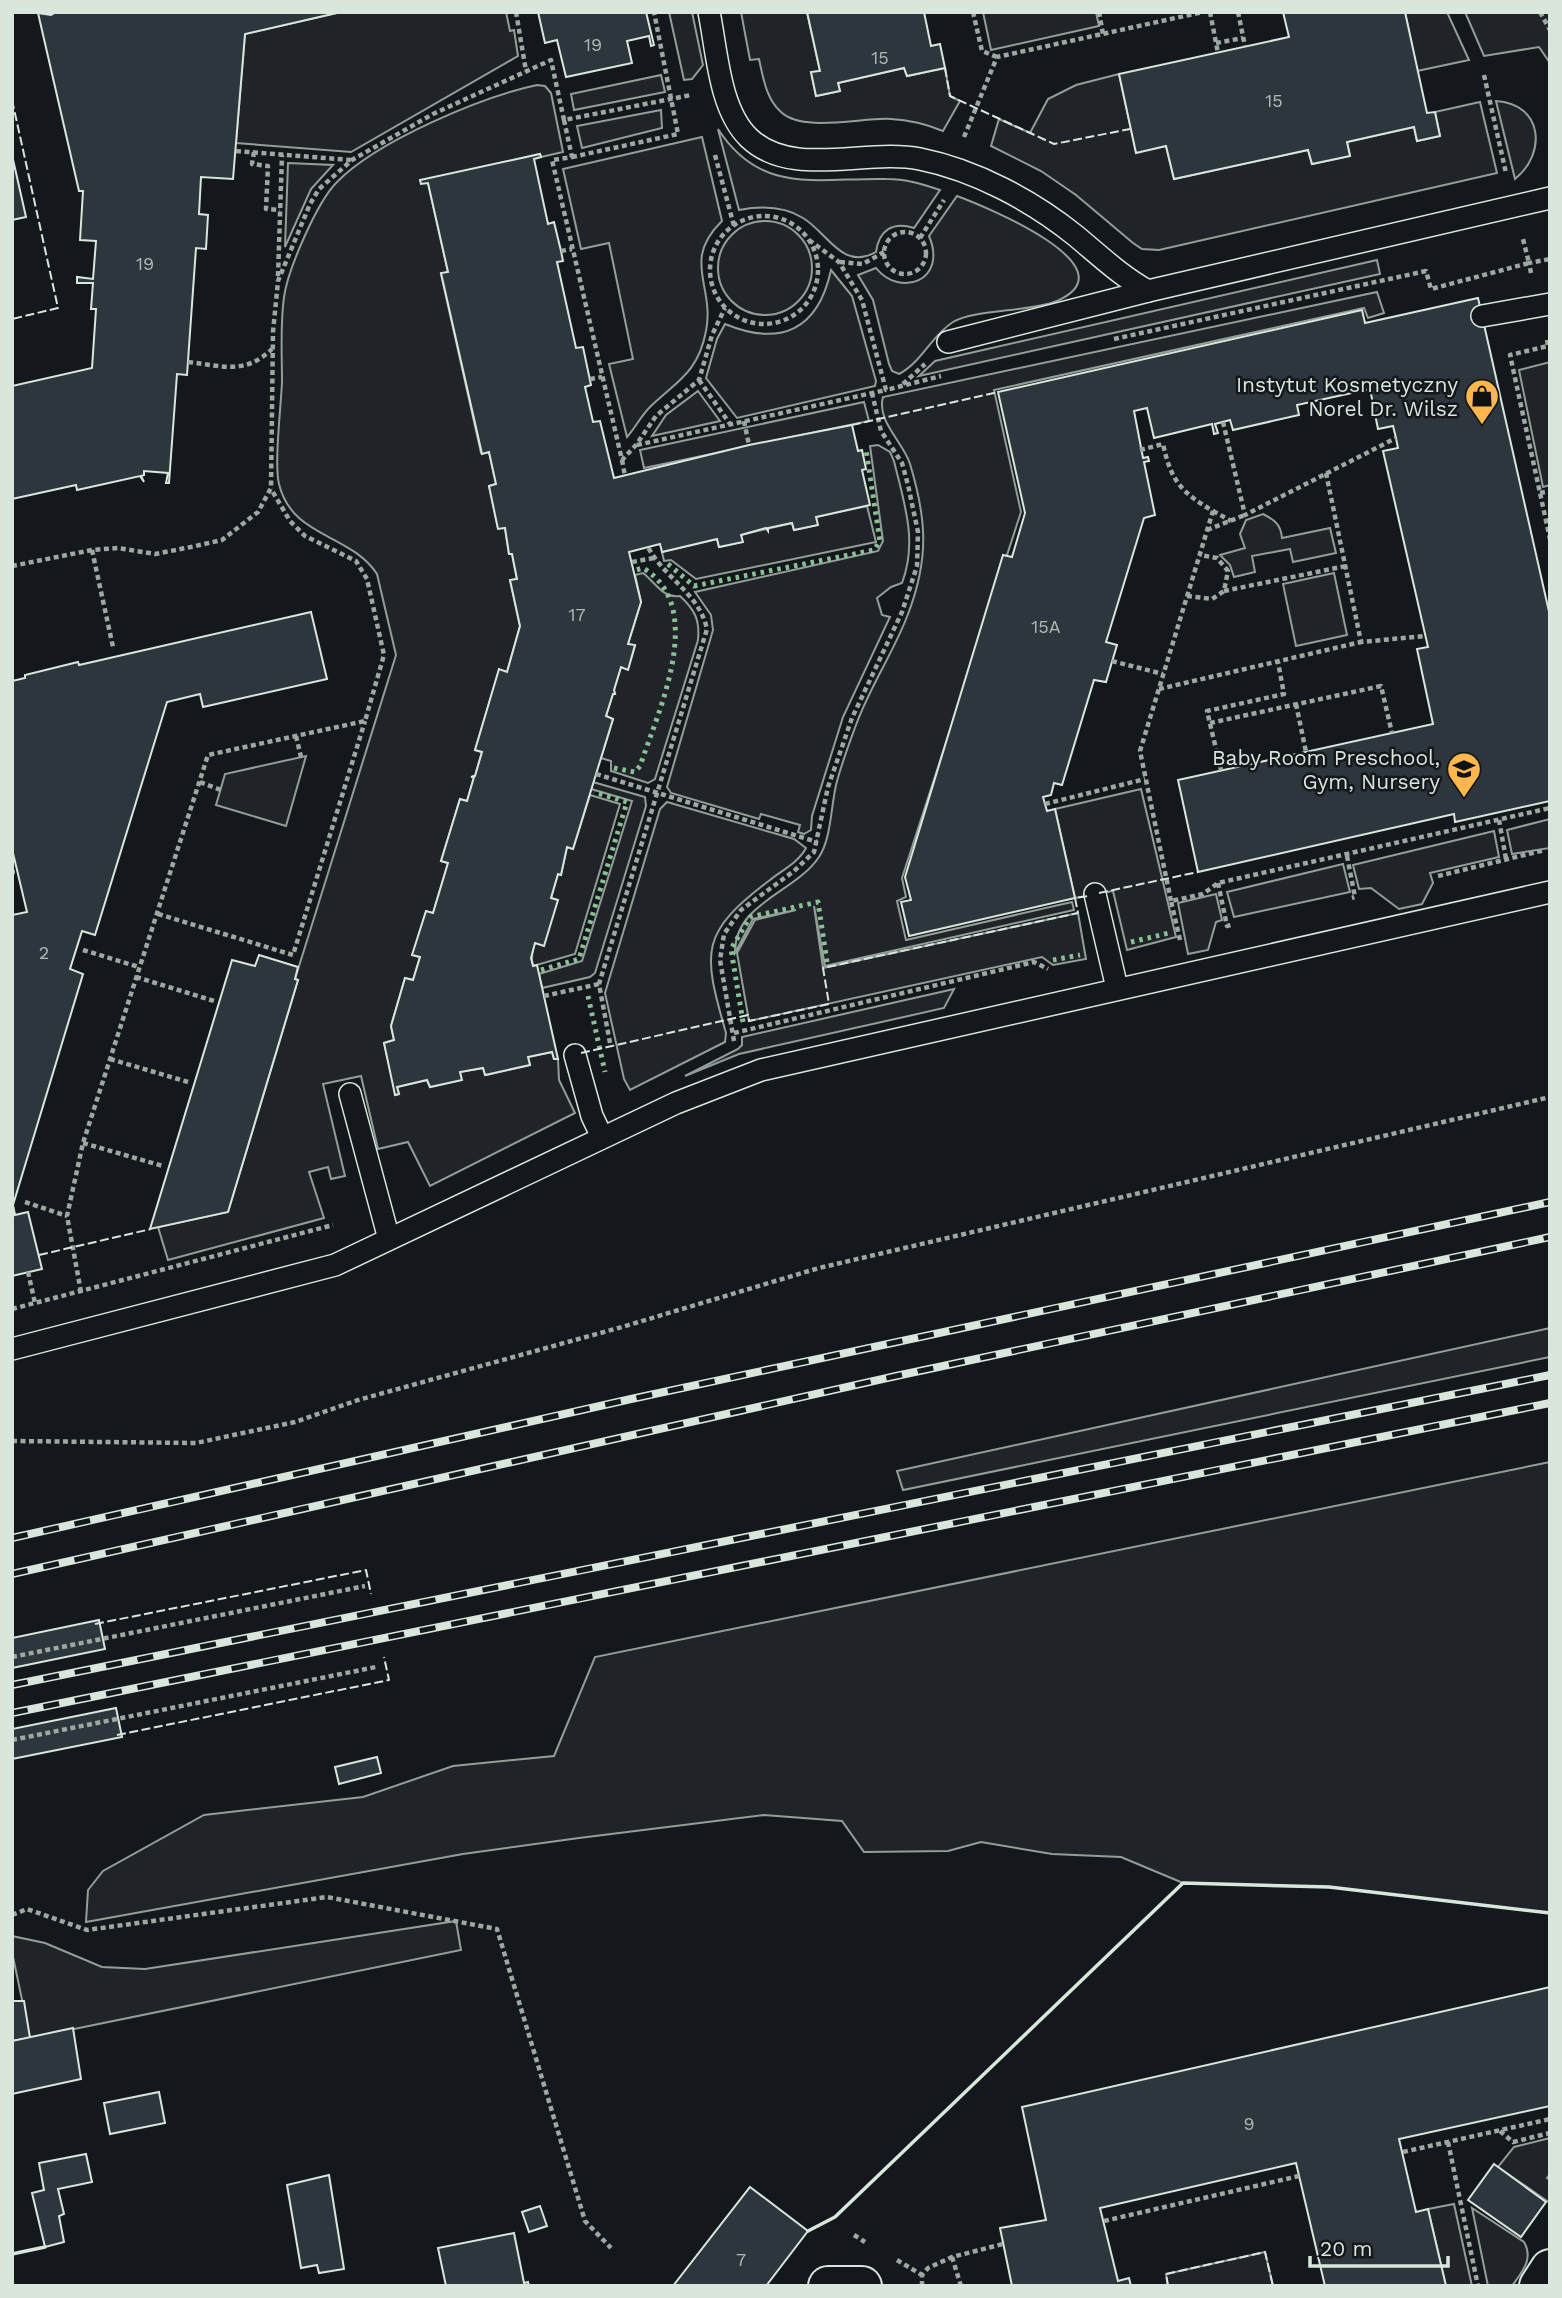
<svg xmlns="http://www.w3.org/2000/svg" width="1562" height="2298" font-family="'Work Sans',sans-serif">
	<style>
		.green { fill: #202428; stroke: #939e99; stroke-width: 2 }
		.building { fill: #2c363c; stroke: #d8e6dc; stroke-width: 2 }
		.lines { fill: none; stroke-linecap: round; stroke-linejoin: round }
		.service-casing { stroke: #d8e6dc; stroke-width: 24 }
		.minor-casing { stroke: #d8e6dc; stroke-width: 42 }
		.path { stroke: #9da8a2; stroke-width: 4.5; stroke-dasharray: 5 3.5; stroke-linecap: butt }
		.service { stroke: #14181c; stroke-width: 21 }
		.minor { stroke: #14181c; stroke-width: 38 }
		.rail-casing { stroke: #d8e6dc; stroke-width: 8 }
		.rail { stroke: #14181c; stroke-width: 5; stroke-dasharray: 16; stroke-linecap: butt }
		.hedge { stroke: #8ac095; stroke-width: 5; stroke-dasharray: 3.5 5; stroke-linecap: butt }
		.fence { stroke: #d8e6dc; stroke-width: 2; stroke-dasharray: 9 3.5; stroke-linecap: butt }
		.wall { stroke: #d8e6dc; stroke-width: 3.5 }
		.labels { text-anchor: middle; dominant-baseline: central; stroke-width: 5; stroke-linejoin: round; paint-order: stroke }
		.number-label { font-size: 18px; fill: #adbab4 }
		.poi-label { font-size: 21px; fill: #d8e6dc; stroke: #14181c; text-anchor: end }
	</style>
	<rect width="100%" height="100%" fill="#14181c"/>
	<g class="green">
		<polygon points="341,12 506,12 510,31 514,30 518,56 351,152 236,143 245,34"/>
		<polygon points="669,12 692,12 703,65 692,79 684,80"/>
		<path d="M741 12H807L820 71 811 72 816 96 840 91 838 83 904 68 907 76 945 68 950 96 960 101 943 131C926 124 910 120 891 119 863 117 803 133 781 112 766 99 763 77 759 59L750 60Z"/>
		<polygon points="983,12 1096,12 1099,26 991,50"/>
		<polygon points="1405,12 1447,12 1469,60 1417,71"/>
		<polygon points="1465,12 1550,12 1550,63 1539,47 1484,56"/>
		<polygon points="1119,74 1136,152 1166,146 1174,179 1308,150 1312,164 1350,156 1347,142 1414,127 1417,141 1440,136 1435,112 1480,102 1497,173 1159,250 1142,249 1133,243 1076,195 1041,171 991,146 999,119 1030,133 1048,99 1076,85"/>
		<polygon points="661,75 665,92 574,110 571,94"/>
		<path d="M537 85 545 86 551 93 563 152 541 157 540 154 420 181 428 183 448 272 441 274 481 453 489 452 496 484 489 486 498 528H505L509 554H512L517 579 510 580 520 626 507 672 499 670 475 750 482 752 475 776H472L474 777 467 801 460 799 441 861 448 863 433 913 426 912 413 955 420 957 413 980 405 978 391 1026 394 1040 384 1043 396 1095 399 1094 397 1087 427 1080 430 1087 461 1080 460 1072 483 1068 486 1075 530 1065 528 1057 552 1052 554 1059H558L559 1080 575 1113 430 1186 408 1142 378 1149 361 1076 323 1084 345 1176 331 1179 328 1167 309 1172 324 1218 168 1260 158 1227 228 1212 298 980 295 979 396 655 377 574C350 533 292 538 279 484 274 464 281 406 282 382 282 354 280 325 284 297 288 269 317 202 337 182 377 141 481 97 537 85Z"/>
		<path d="M1496 101C1543 104 1547 153 1515 179Z"/>
		<polygon points="661,110 662,128 582,148 577,126"/>
		<path d="M718 129C762 197 820 177 887 179 906 179 922 184 940 190L914 228C893 221 879 230 876 252 842 271 828 233 803 218 784 206 760 206 739 210Z"/>
		<path d="M702 137 722 221C681 261 715 285 706 331 698 373 677 381 650 407 641 416 635 428 627 437L609 364 633 359 609 243 581 249 563 169Z"/>
		<polygon points="288,163 333,165 311,189 285,247"/>
		<path d="M957 196C984 206 1134 267 1057 301 1031 312 974 309 953 322 932 335 921 363 899 374L892 371 889 364 873 300 858 275 876 268C900 298 948 281 929 236Z"/>
		<circle cx="765" cy="268" r="47"/>
		<polygon points="1377,260 1380,274 919,376 935,361"/>
		<path d="M831 270 852 296 876 381 875 386 737 418 706 378 717 339 725 324C781 347 818 330 831 270Z"/>
		<path d="M1377 292 1384 313 1368 318 1364 308 994 390 1021 512 902 878 906 897 897 901 906 940 1072 902 1074 910 825 966 814 906 823 968 1078 913 1086 959 1053 965 1042 957 749 1021 737 953 755 920 796 910 753 919 735 953C734 903 795 893 819 857 831 839 831 807 836 785 841 765 849 744 856 725 870 686 894 652 908 614 929 559 927 520 910 464 904 443 876 421 883 397Z"/>
		<polygon points="1550,362 1550,485 1543,487 1519,370"/>
		<polygon points="698,391 720,421 652,436 666,415"/>
		<polygon points="864,402 869,421 644,468 640,450"/>
		<path d="M878 445 890 452 894 461C904 503 918 541 902 583L891 587 877 598 882 615 890 617 843 717 812 816 811 830 804 834 798 832 800 825 761 814 759 819 671 793 667 787 713 630 711 615 695 592 878 551 883 541 870 446Z"/>
		<polygon points="867,506 876,542 696,579 671,560 664,561 662,552 717,539 719,547 742,542 741,535 792,523 794,530 817,525 816,517"/>
		<path d="M1263 514C1275 520 1281 525 1282 538L1330 528 1336 553 1293 562 1290 549 1252 556 1255 572 1234 577 1230 565 1220 555 1245 548 1240 534 1246 520Z"/>
		<path d="M643 573C655 582 663 599 680 596 695 610 700 620 698 640L655 779 648 783 611 771V761L601 758 613 719 606 716 613 694H615L614 690 621 667 628 669 635 646 628 644 641 602 635 575Z"/>
		<polygon points="1334,573 1347,635 1296,646 1283,584"/>
		<polygon points="306,756 286,826 216,805 225,774"/>
		<polygon points="593,782 645,797 646,806 595,973 590,977 542,988 539,974 582,961 632,801 591,789"/>
		<polygon points="1141,789 1176,937 1127,950 1113,891 1075,898 1055,809"/>
		<path d="M590 795 620 804 575 954 533 966C527 945 548 918 557 900L551 898 558 874 561 875 567 847 573 849Z"/>
		<path d="M667 802 794 839 806 848C799 862 781 871 770 880 700 933 702 950 726 1033L725 1042 630 1090 624 1079 605 993 660 809Z"/>
		<polygon points="1550,819 1550,848 1512,854 1507,830"/>
		<polygon points="1494,831 1499,857 1430,873 1433,883 1422,904 1399,909 1371,888 1359,889 1353,865"/>
		<polygon points="1343,864 1350,892 1234,917 1227,892"/>
		<polygon points="1216,894 1222,920 1216,922 1208,950 1188,954 1178,903"/>
		<polygon points="954,989 944,1008 739,1054 685,1076 738,1049 742,1045 742,1037"/>
		<polygon points="1550,1328 1550,1357 903,1490 897,1471"/>
		<polygon points="1550,1462 1550,1913 1329,1887 1183,1883 1121,1857 1052,1854 981,1842 948,1851 864,1852 842,1821 764,1815 579,1838 463,1854 86,1922 88,1890 103,1871 204,1815 363,1797 453,1766 554,1756 595,1657"/>
		<polygon points="456,1921 461,1950 30,2038 12,1952 12,1936 45,1943 102,1967 145,1969"/>
		<polygon points="1550,2138 1550,2174 1547,2178 1550,2180 1550,2203 1498,2167 1514,2147"/>
		<polygon points="1454,2204 1472,2286 1446,2286 1428,2209"/>
		<path d="M1472 2208 1524 2242C1534 2259 1522 2272 1512 2286H1488Z"/>
		<polygon points="1265,2252 1273,2286 1168,2286 1166,2274"/>
	</g>
	<g class="building">
		<polygon points="56,12 341,12 245,34 233,179 201,177 199,214 208,215 206,249 196,248 187,375 177,374 169,483 166,483 168,473 144,471 144,475 141,476 144,482 140,476 77,490 76,485 12,499 12,386 92,368 96,309 91,309 93,283 77,283 77,277 93,279 96,241 80,240 83,191 79,191 38,13 51,15"/>
		<polygon points="538,12 646,12 654,45 651,46 649,36 627,41 632,63 566,77 557,40 545,43"/>
		<polygon points="807,12 924,12 931,46 940,44 945,68 907,76 904,68 838,83 840,91 816,96 811,72 820,71"/>
		<polygon points="1283,12 1405,12 1427,113 1435,112 1440,136 1417,141 1414,127 1347,142 1350,156 1312,164 1308,150 1174,179 1166,146 1136,153 1119,74 1289,37"/>
		<polygon points="540,154 541,157 534,159 548,224 554,222 561,251 563,261 557,262 576,348 583,347 591,385 585,387 593,422 600,421 614,478 749,445 852,425 858,451 862,450 866,469 862,470 870,505 816,517 818,525 794,530 792,523 768,528 768,531 766,528 741,535 743,542 719,547 717,539 662,552 660,544 629,552 641,602 628,644 635,645 628,670 621,667 614,690 615,694 613,694 606,716 613,719 573,849 567,847 561,875 558,874 551,898 558,900 544,946 535,943 531,958 533,966 537,965 558,1059 554,1059 552,1052 528,1057 530,1065 485,1075 483,1068 460,1072 462,1080 430,1087 427,1080 397,1087 399,1094 395,1095 384,1043 394,1040 391,1026 405,978 413,980 420,957 412,955 426,911 433,913 448,863 441,861 460,799 467,801 474,777 471,777 475,776 482,752 475,750 499,669 507,672 520,626 510,580 517,579 512,554 509,554 505,528 498,529 489,486 496,484 489,452 482,454 441,273 448,272 428,183 421,184 420,180"/>
		<polygon points="12,155 26,217 12,220"/>
		<polygon points="1478,298 1550,616 1550,801 1455,822 1454,814 1198,872 1178,780 1433,724 1417,649 1428,647 1383,451 1398,448 1396,438 1393,426 1378,429 1370,389 1297,405 1299,415 1233,430 1230,420 1215,424 1218,433 1214,434 1212,424 1154,438 1147,408 1134,411 1143,458 1148,457 1149,461 1144,462 1155,515 1144,518 1106,642 1117,645 1106,682 1094,680 1062,785 1054,783 1051,795 1043,797 1047,811 1055,809 1075,898 909,936 901,902 911,900 905,877 1003,555 1012,557 1025,513 998,392 1362,310 1365,323"/>
		<polygon points="311,612 327,679 203,707 200,694 167,702 95,935 82,931 70,969 83,974 13,1205 15,1215 28,1212 42,1269 12,1276 12,915 27,912 12,849 12,681 25,678 25,675 78,662 79,665"/>
		<polygon points="259,955 298,967 295,979 298,980 228,1212 150,1229 232,960 255,966"/>
		<polygon points="99,1620 105,1649 12,1668 12,1638"/>
		<polygon points="116,1708 122,1737 12,1759 12,1729"/>
		<polygon points="377,1757 381,1773 339,1784 335,1767"/>
		<polygon points="1550,1987 1550,2106 1399,2139 1416,2212 1428,2209 1446,2286 1325,2286 1296,2163 1100,2208 1118,2281 1129,2278 1131,2286 1012,2286 1000,2228 1046,2220 1022,2107"/>
		<polygon points="12,2001 24,2001 30,2038 12,2041"/>
		<polygon points="73,2028 81,2079 12,2094 12,2041"/>
		<polygon points="159,2092 165,2123 110,2134 104,2103"/>
		<polygon points="86,2154 92,2182 58,2189 64,2214 59,2216 64,2242 45,2247 32,2193 44,2190 39,2163"/>
		<polygon points="1494,2164 1546,2202 1521,2237 1468,2200"/>
		<polygon points="329,2175 344,2269 319,2273 317,2265 301,2268 287,2185"/>
		<polygon points="750,2187 808,2231 766,2286 673,2286"/>
		<polygon points="540,2206 547,2226 529,2232 522,2212"/>
		<polygon points="514,2233 524,2283 528,2282 529,2286 446,2286 438,2248"/>
	</g>
	<g class="lines">
		<g class="service-casing">
			<g id="service">
				<path d="M709 12C717 51 719 109 749 138 792 179 867 148 920 159 975 170 1033 201 1076 236 1100 256 1121 276 1148 291L1550 198"/>
				<polyline points="1482,316 1550,304"/>
				<polyline points="948,342 1148,291"/>
				<polyline points="1095,894 1117,988"/>
				<polyline points="575,1055 592,1116 602,1137"/>
				<polyline points="350,1094 389,1239"/>
				<polyline points="12,1349 335,1265 676,1103 761,1070 1550,892"/>
			</g>
		</g>
		<g class="minor-casing">
			<g id="minor">
				<polyline points="828,2286 862,2286"/>
				<polyline points="1539,2286 1550,2269"/>
			</g>
		</g>
		<g class="path">
			<polyline points="516,12 526,71"/>
			<polyline points="973,12 982,51 997,57"/>
			<polyline points="1099,12 1103,34"/>
			<polyline points="1210,12 1218,53"/>
			<polyline points="1238,12 1245,46"/>
			<polyline points="1540,12 1550,30"/>
			<polyline points="1216,43 1243,38"/>
			<polyline points="1484,75 1506,173"/>
			<polyline points="564,120 572,157 552,160 622,460 636,445 656,416 699,380 712,335 725,308"/>
			<polyline points="964,137 997,57 1203,12"/>
			<polyline points="236,151 351,160"/>
			<polyline points="254,152 252,164 268,166 266,209 280,210"/>
			<polyline points="715,155 734,226"/>
			<polyline points="572,157 678,134 654,12"/>
			<circle cx="764" cy="270" r="54"/>
			<circle cx="905" cy="253" r="21"/>
			<polyline points="920,238 944,200"/>
			<polyline points="809,240 839,262 862,300 886,390 941,376"/>
			<polyline points="561,251 572,249"/>
			<polyline points="840,262 863,264 884,252"/>
			<polyline points="1531,273 1529,263 1550,259"/>
			<polyline points="278,276 282,155"/>
			<polyline points="1114,339 1426,271 1431,289 1529,263 1523,239"/>
			<polyline points="1547,340 1548,346 1510,355 1550,539"/>
			<path d="M188 362C223 366 245 375 272 349"/>
			<polyline points="590,379 602,377"/>
			<polyline points="699,380 730,424"/>
			<polyline points="903,384 925,364"/>
			<polyline points="744,421 749,445"/>
			<polyline points="1223,422 1245,515 1396,438"/>
			<polyline points="637,445 886,390"/>
			<path d="M1140 450 1163 444C1171 481 1181 492 1213 511L1140 751 1171 901"/>
			<polyline points="622,460 625,476"/>
			<polyline points="1326,473 1361,642 1425,636"/>
			<polyline points="1540,493 1550,491"/>
			<polyline points="1213,511 1231,521"/>
			<polyline points="1207,530 1245,515"/>
			<polyline points="92,550 113,647"/>
			<polyline points="632,562 654,558"/>
			<polyline points="12,566 92,550 118,548 155,554 191,547 222,540 258,512 271,488 273,332 278,281 310,204 319,189 352,160 433,114 551,60 564,120 691,95"/>
			<polyline points="1224,591 1346,566"/>
			<polyline points="1187,596 1212,599 1224,591 1228,571 1217,558 1200,555"/>
			<polyline points="1112,661 1163,674"/>
			<polyline points="1159,689 1361,642"/>
			<polyline points="1296,704 1306,752"/>
			<polyline points="1210,723 1381,686 1392,733"/>
			<polyline points="296,736 301,757"/>
			<polyline points="1221,770 1207,711 1284,694 1278,662"/>
			<polyline points="596,774 817,842"/>
			<polyline points="200,782 221,790"/>
			<polyline points="1045,804 1145,779"/>
			<polyline points="1499,820 1506,859"/>
			<polyline points="1347,856 1355,897 1352,898"/>
			<polyline points="12,872 15,872"/>
			<polyline points="1438,876 1545,850"/>
			<polyline points="1218,883 1227,926 1231,925"/>
			<polyline points="158,914 293,955 365,721"/>
			<polyline points="1180,940 1171,901 1203,894 1218,883 1550,808"/>
			<polyline points="83,950 139,967"/>
			<polyline points="136,977 214,1001"/>
			<polyline points="544,996 599,984"/>
			<polyline points="734,1033 1034,962 1048,969"/>
			<polyline points="734,1041 720,960 724,934 741,910 794,871 814,852 828,787 852,718 902,612 917,566 918,532 908,485 902,463 881,431 872,393"/>
			<path d="M610 1043 599 984 707 629C699 593 664 578 648 547"/>
			<polyline points="110,1059 188,1082"/>
			<polyline points="83,1143 163,1166"/>
			<polyline points="25,1202 67,1216"/>
			<polyline points="28,1272 35,1303"/>
			<polyline points="81,1292 67,1216 83,1143 208,755 365,721 384,655 367,579 356,561 305,536 290,521 271,489"/>
			<polyline points="12,1309 333,1225"/>
			<polyline points="12,1441 196,1443 295,1422 358,1400 622,1327 819,1268 1550,1097"/>
			<polyline points="12,1657 365,1586"/>
			<polyline points="12,1740 376,1667"/>
			<polyline points="12,1915 27,1909 87,1930 327,1897 497,1929 585,2221 611,2248"/>
			<polyline points="1500,2131 1513,2142 1550,2133"/>
			<polyline points="1448,2142 1478,2286"/>
			<polyline points="1403,2152 1550,2119"/>
			<polyline points="1104,2221 1299,2176"/>
			<polyline points="854,2235 865,2242"/>
			<polyline points="952,2257 961,2286"/>
			<polyline points="897,2260 922,2275"/>
			<polyline points="922,2286 922,2275 928,2268 952,2257 1003,2244"/>
		</g>
		<use href="#service" class="service"/>
		<use href="#minor" class="minor"/>
		<g class="rail-casing">
			<g id="rail">
				<polyline points="12,1538 631,1399 1550,1202"/>
				<polyline points="12,1574 896,1376 1550,1237"/>
				<polyline points="12,1685 1550,1375"/>
				<polyline points="12,1713 1550,1403"/>
			</g>
		</g>
		<use href="#rail" class="rail"/>
		<g class="hedge">
			<polyline points="668,564 694,586 874,550 880,541 866,450"/>
			<path d="M614 768 635 772 640 766C658 712 708 607 643 568L636 570"/>
			<polyline points="1131,942 1169,933"/>
			<polyline points="1053,960 1080,955"/>
			<polyline points="541,970 579,959 627,802 594,792"/>
			<polyline points="588,996 605,1072"/>
			<polyline points="743,1022 731,949 750,917 818,902 827,962"/>
		</g>
		<g class="fence">
			<polyline points="945,68 950,96 1054,144 1130,129"/>
			<polyline points="12,100 58,308 12,319"/>
			<polyline points="852,425 998,392"/>
			<polyline points="1099,893 1198,872"/>
			<polyline points="581,1053 748,1015 749,1021 829,1004 823,968 1078,913 1075,898 1089,896"/>
			<polyline points="39,1255 151,1229"/>
			<polyline points="95,1624 366,1570 371,1594"/>
			<polyline points="117,1735 389,1680 384,1657"/>
			<polyline points="1168,2286 1166,2274 1265,2252 1273,2286"/>
		</g>
		<g class="wall">
			<polyline points="808,2231 835,2217 1183,1883 1329,1887 1550,1913"/>
			<polyline points="12,2254 45,2247"/>
		</g>
	</g>
	<defs>
		<g id="shop-pin" transform="scale(1.75)"><path d="M0 17L-7.5 6A9.5 9.5 0 1 1 7.5 6Z" fill="#ffb74d" stroke="#14181c"/><path d="M-5-2.5h2.3a2.7 3.5 0 0 1 5.4 0H5L5.5 6h-11ZM-1.5-2.5h3a1.5 2.3 0 0 0-3 0Z" fill="#111"/></g>
		<g id="school-pin" transform="scale(1.75)"><path d="M0 17L-7.5 6A9.5 9.5 0 1 1 7.5 6Z" fill="#ffb74d" stroke="#14181c"/><path d="M0-5L7-2L0 1L-7-2ZM-4 1L0 2.5L4 1V4Q0 6-4 4Z" fill="#111"/></g>
	</defs>
	<g fill-rule="evenodd">
		<use href="#shop-pin" x="1482" y="396"/>
		<use href="#school-pin" x="1464" y="769"/>
	</g>
	<g class="labels">
		<g class="number-label">
			<text x="593" y="44">19</text>
			<text x="880" y="57">15</text>
			<text x="1274" y="100">15</text>
			<text x="145" y="263">19</text>
			<text x="577" y="614">17</text>
			<text x="1046" y="626">15A</text>
			<text x="44" y="952">2</text>
			<text x="1249" y="2123">9</text>
			<text x="741" y="2259">7</text>
		</g>
		<g class="poi-label">
			<text x="1458" y="384">Instytut Kosmetyczny<tspan x="1458" dy="24">Norel Dr. Wilsz</tspan></text>
			<text x="1440" y="757">Baby Room Preschool,<tspan x="1440" dy="24">Gym, Nursery</tspan></text>
		</g>
	</g>
	<rect width="1562" height="2298" fill="none" stroke="#d8e6dc" stroke-width="28"/>
	<path d="M1310 2256v10h138v-10" fill="none" stroke="#d8e6dc" stroke-width="3.5"/>
	<text x="1320" y="2256" font-size="21" fill="#d8e6dc" stroke="#14181c" stroke-width="5" paint-order="stroke">20 m</text>
</svg>
